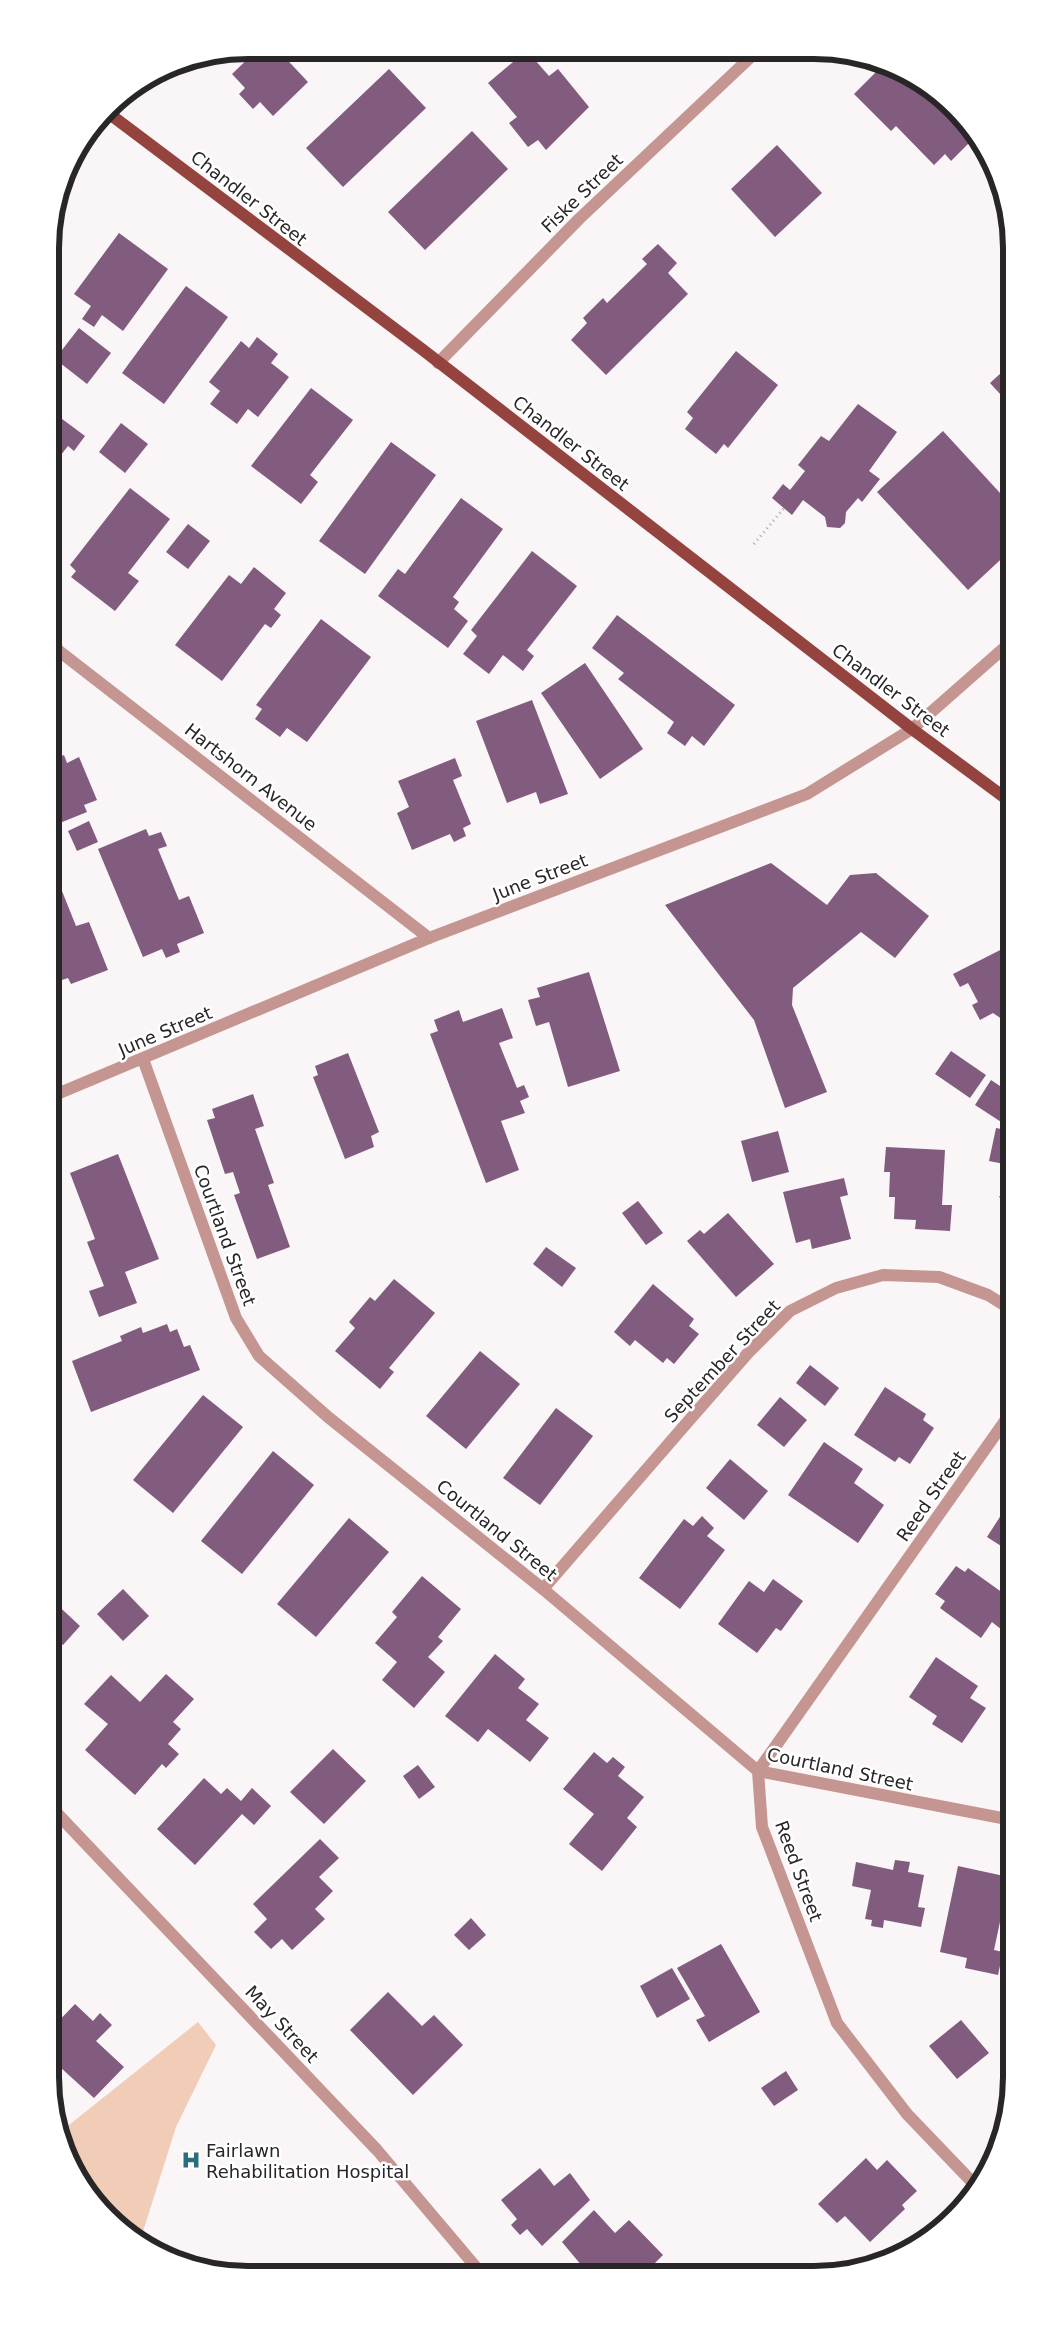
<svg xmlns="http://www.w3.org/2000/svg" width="1062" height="2325" font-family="'DejaVu Sans',sans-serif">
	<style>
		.green { fill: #f1ccb6 }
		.building { fill: #815c7e }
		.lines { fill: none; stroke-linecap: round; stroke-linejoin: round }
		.path { stroke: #a9a5a6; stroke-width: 3; stroke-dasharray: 1 4; stroke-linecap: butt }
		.minor { stroke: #c59691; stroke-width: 12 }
		.major { stroke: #94433f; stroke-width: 12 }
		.labels { text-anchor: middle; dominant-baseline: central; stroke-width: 5; stroke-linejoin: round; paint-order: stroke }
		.street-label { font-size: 18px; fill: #282627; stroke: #fff }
		.poi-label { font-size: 18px; fill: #282627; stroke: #fff; text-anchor: start }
		.rim { fill: none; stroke: #282627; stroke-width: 6 }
	</style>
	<rect width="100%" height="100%" fill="#faf5f6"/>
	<polygon class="green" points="198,2022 216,2045 176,2127 140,2241 117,2226 83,2187 59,2133"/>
	<g class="building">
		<polygon points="257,50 278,50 308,82 273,116 260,102 253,109 239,94 245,88 232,74"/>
		<polygon points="525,52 528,52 549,76 558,69 589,107 546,150 538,140 528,147 509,123 517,117 488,83"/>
		<polygon points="579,52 591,52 584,58"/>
		<polygon points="884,64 902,71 945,99 970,130 968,133 973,139 951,161 945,154 934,165 896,126 891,131 854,94"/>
		<polygon points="389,69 426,108 343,187 306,148"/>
		<polygon points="472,131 508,169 425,250 388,212"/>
		<polygon points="777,145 822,193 775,237 731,189"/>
		<polygon points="119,233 168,269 123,331 102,315 94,327 82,319 91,306 74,294"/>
		<polygon points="658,244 677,263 668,273 688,294 606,375 571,340 587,323 583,318 603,298 607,303 647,264 642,259"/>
		<polygon points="186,286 228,317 164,404 122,373"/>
		<polygon points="79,328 111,353 87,384 55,359"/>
		<polygon points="257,337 278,354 271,363 289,377 258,417 248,409 237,424 210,404 220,391 209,382 241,341 249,348"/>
		<polygon points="736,351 778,385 728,448 724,444 716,454 685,429 693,418 687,412"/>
		<polygon points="1012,363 1012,407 990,383"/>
		<polygon points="311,388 353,420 310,475 318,482 301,504 251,466"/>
		<polygon points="858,404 897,432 869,471 880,479 862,502 858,498 846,512 845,523 840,528 827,527 825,517 803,500 792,515 772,498 783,484 790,490 805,471 798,465 821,436 829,441"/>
		<polygon points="50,410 85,436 74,451 68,446 50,469"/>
		<polygon points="121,423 148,444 125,473 99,452"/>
		<polygon points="943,431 1012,506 1012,549 968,590 877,492"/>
		<polygon points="391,442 436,475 365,574 319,541"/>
		<polygon points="130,488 170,519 128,573 139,581 115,611 71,577 76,571 70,565"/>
		<polygon points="461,498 503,529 453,597 459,602 454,609 468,621 448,648 378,596 398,569 405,574"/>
		<polygon points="188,524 210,541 188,569 166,552"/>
		<polygon points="532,551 577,586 527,650 534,656 523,671 503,655 489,674 463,654 477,636 471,630"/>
		<polygon points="254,567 286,593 274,609 281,615 271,628 265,624 222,681 175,645 229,575 241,584"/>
		<polygon points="617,615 735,705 704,746 692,736 685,746 667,733 674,722 618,679 624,673 592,648"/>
		<polygon points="321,619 371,657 307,742 287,728 280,737 255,719 262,709 256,705"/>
		<polygon points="585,663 643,749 600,779 541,693"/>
		<polygon points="532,700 568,794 540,804 536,792 507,803 476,721"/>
		<polygon points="64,755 67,763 79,757 97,800 84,805 87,812 50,827 50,761"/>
		<polygon points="455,758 462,776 453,780 471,824 463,828 466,836 454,842 450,834 412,850 397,813 409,807 398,781"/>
		<polygon points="89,821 98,842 77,851 68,831"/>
		<polygon points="146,829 149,836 161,832 167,846 158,849 179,900 189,896 204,933 177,944 180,952 166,958 162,949 143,957 98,849"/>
		<polygon points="771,863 827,905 850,875 876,873 929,916 895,958 861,932 793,988 792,1005 827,1092 785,1108 754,1020 665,905"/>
		<polygon points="58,881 76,926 89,922 108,970 71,984 68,978 50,984 50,884"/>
		<polygon points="1012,944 1012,1026 993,1013 980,1020 972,1005 978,1002 968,983 960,987 953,974"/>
		<polygon points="589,972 620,1071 568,1087 549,1022 536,1026 528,1000 540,997 537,988"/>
		<polygon points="502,1008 513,1038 499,1043 517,1088 524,1085 529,1097 520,1101 525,1113 501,1121 519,1170 486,1183 430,1034 438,1031 434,1020 459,1010 463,1022"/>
		<polygon points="951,1051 986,1075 970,1098 935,1074"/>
		<polygon points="348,1053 379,1132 371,1136 374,1147 345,1159 313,1077 318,1075 315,1066"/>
		<polygon points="991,1080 1012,1094 1012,1129 975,1105"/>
		<polygon points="253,1094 264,1126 255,1129 274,1183 268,1185 290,1247 257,1259 234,1195 240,1193 233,1172 225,1174 207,1120 215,1118 212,1109"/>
		<polygon points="996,1128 1012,1131 1009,1165 989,1161"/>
		<polygon points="778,1131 789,1172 752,1182 741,1141"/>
		<polygon points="886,1147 945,1150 942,1205 952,1205 950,1231 915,1229 916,1220 894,1219 895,1197 889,1197 890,1172 884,1172"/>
		<polygon points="118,1154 159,1259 125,1272 137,1303 99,1317 89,1291 104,1286 87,1242 95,1239 70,1173"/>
		<polygon points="844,1178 848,1195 840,1197 851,1239 812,1249 810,1239 796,1243 783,1192"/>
		<polygon points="1012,1179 1012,1206 999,1197"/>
		<polygon points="638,1201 663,1233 646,1245 622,1213"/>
		<polygon points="728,1213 774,1264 736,1297 687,1241 700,1230 704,1234"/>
		<polygon points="546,1247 576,1268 562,1287 533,1264"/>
		<polygon points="394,1279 435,1313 389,1368 394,1372 380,1389 335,1351 355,1328 349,1322 370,1297 375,1301"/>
		<polygon points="653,1284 694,1319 689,1326 699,1334 674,1364 667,1358 663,1363 635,1340 630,1346 614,1332"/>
		<polygon points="167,1324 170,1332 177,1329 184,1347 190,1345 200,1370 91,1412 72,1361 122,1341 120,1336 141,1327 143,1333"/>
		<polygon points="50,1332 54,1343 50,1344"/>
		<polygon points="480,1351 520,1384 466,1449 426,1416"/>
		<polygon points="810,1365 839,1388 825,1406 796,1383"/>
		<polygon points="885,1387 926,1414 923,1420 934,1428 910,1464 899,1457 895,1462 854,1435"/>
		<polygon points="203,1395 243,1427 173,1513 133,1480"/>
		<polygon points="780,1397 807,1420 784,1447 757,1425"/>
		<polygon points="556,1408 593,1436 540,1505 503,1478"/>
		<polygon points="824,1442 863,1469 854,1483 884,1505 858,1543 788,1495"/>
		<polygon points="273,1451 314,1485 242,1574 201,1541"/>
		<polygon points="730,1459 768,1491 744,1520 706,1488"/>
		<polygon points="1012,1498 1012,1553 987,1537"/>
		<polygon points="702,1516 714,1528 707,1536 725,1550 680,1609 639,1578 684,1519 693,1526"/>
		<polygon points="349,1518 389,1552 316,1637 277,1604"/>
		<polygon points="956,1566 965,1572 968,1568 1010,1598 1002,1610 1011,1616 1002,1630 992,1622 981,1638 940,1608 945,1601 935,1594"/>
		<polygon points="422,1576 461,1609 438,1637 443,1641 428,1657 445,1672 414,1708 382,1680 397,1662 375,1643 397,1617 392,1612"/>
		<polygon points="773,1579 803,1601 781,1631 776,1628 757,1653 718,1624 749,1581 764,1592"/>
		<polygon points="123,1589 149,1616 123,1641 97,1614"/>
		<polygon points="50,1598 80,1626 63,1645 53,1637 50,1640"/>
		<polygon points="495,1654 525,1679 518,1688 539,1704 526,1720 549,1738 530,1762 488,1729 478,1742 445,1716"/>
		<polygon points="936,1657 978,1686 970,1698 986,1708 962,1743 932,1724 937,1716 909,1697"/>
		<polygon points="166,1674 194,1699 173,1722 181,1729 168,1744 179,1754 166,1768 162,1764 135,1795 85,1750 108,1724 84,1704 111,1675 140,1702"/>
		<polygon points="333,1749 366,1781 324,1824 290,1792"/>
		<polygon points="594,1752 607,1763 613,1757 625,1767 618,1776 644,1797 627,1818 637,1827 602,1871 569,1844 594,1814 563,1789"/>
		<polygon points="418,1765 435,1787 419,1799 403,1776"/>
		<polygon points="204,1778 221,1794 227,1788 241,1801 252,1788 271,1806 254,1825 242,1814 195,1865 157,1829"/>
		<polygon points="320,1839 339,1858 319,1877 333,1891 315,1909 325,1919 292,1950 282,1939 271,1949 254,1932 267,1919 253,1904"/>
		<polygon points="895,1860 910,1862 908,1872 924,1875 918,1907 925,1908 921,1927 884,1920 883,1928 871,1926 872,1920 865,1919 871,1890 852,1886 856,1862 893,1870"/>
		<polygon points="958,1866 1004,1876 1002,1889 1007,1889 994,1950 1003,1952 998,1975 965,1968 967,1958 940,1952"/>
		<polygon points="471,1918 486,1935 469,1950 454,1935"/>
		<polygon points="721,1944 760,2012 709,2042 696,2020 705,2016 677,1968"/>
		<polygon points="672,1968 690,1999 657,2018 640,1986"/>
		<polygon points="388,1992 422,2026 434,2015 463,2045 413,2095 350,2030"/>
		<polygon points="75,2004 93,2021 100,2013 112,2025 96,2041 124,2067 94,2098 60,2067 50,2077 50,2030"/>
		<polygon points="961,2020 989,2053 957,2079 929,2046"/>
		<polygon points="1012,2069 1012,2091 1011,2092 1000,2079"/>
		<polygon points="786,2071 798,2090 774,2106 761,2088"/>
		<polygon points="866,2158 877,2170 887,2160 917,2191 902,2205 905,2209 870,2242 845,2216 837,2223 818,2204"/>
		<polygon points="540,2168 554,2186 570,2173 590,2200 542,2246 527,2229 520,2235 511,2225 517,2219 501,2200"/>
		<polygon points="594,2210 615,2233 629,2220 663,2255 644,2274 574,2274 582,2266 562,2242"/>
	</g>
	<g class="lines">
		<polyline class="path" points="754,544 784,508"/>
		<g class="minor">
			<polyline points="438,363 579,219 755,53"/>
			<polyline points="50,644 429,938"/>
			<polyline points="143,1059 236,1318 259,1356 328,1417 543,1589 758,1771 1012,1820"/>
			<polyline points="50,1097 429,938 807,794 912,729 1012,641"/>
			<polyline points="543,1589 685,1425 748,1353 790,1311 836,1288 883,1275 939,1277 988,1295 1012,1310"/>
			<polyline points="50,1806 377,2150 481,2273"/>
			<polyline points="976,2186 907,2114 837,2023 762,1827 758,1771 1012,1411"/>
		</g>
		<polyline class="major" points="107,112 423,350 912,729 1012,803"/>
	</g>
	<defs>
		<g id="hospital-bare" transform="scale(1.5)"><path d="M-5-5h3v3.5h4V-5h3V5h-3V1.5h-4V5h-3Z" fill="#2a6d7f" stroke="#fff" stroke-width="2.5" paint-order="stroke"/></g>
	</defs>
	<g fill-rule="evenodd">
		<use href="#hospital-bare" x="191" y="2160"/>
	</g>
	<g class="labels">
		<g class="street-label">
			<text transform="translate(582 193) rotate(-44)">Fiske Street</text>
			<text transform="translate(249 198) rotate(38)">Chandler Street</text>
			<text transform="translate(571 443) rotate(38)">Chandler Street</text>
			<text transform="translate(891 690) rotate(37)">Chandler Street</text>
			<text transform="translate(251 777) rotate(38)">Hartshorn Avenue</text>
			<text transform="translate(540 877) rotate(-21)">June Street</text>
			<text transform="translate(165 1031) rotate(-23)">June Street</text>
			<text transform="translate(225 1235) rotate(70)">Courtland Street</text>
			<text transform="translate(722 1361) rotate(-47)">September Street</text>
			<text transform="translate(931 1496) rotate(-55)">Reed Street</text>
			<text transform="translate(497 1530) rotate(39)">Courtland Street</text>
			<text transform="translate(840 1769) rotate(12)">Courtland Street</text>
			<text transform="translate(799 1871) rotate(70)">Reed Street</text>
			<text transform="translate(282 2024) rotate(47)">May Street</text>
		</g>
		<g class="poi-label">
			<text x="206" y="2150">Fairlawn<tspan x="206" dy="21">Rehabilitation Hospital</tspan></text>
		</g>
	</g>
	<path d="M0 0H1062V2325H0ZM248 59H814A189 189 0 0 1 1003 248V2077A189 189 0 0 1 814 2266H248A189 189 0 0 1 59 2077V248A189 189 0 0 1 248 59Z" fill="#fff" fill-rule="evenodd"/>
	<path class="rim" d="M248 59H814A189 189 0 0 1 1003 248V2077A189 189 0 0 1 814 2266H248A189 189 0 0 1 59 2077V248A189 189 0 0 1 248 59Z"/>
</svg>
